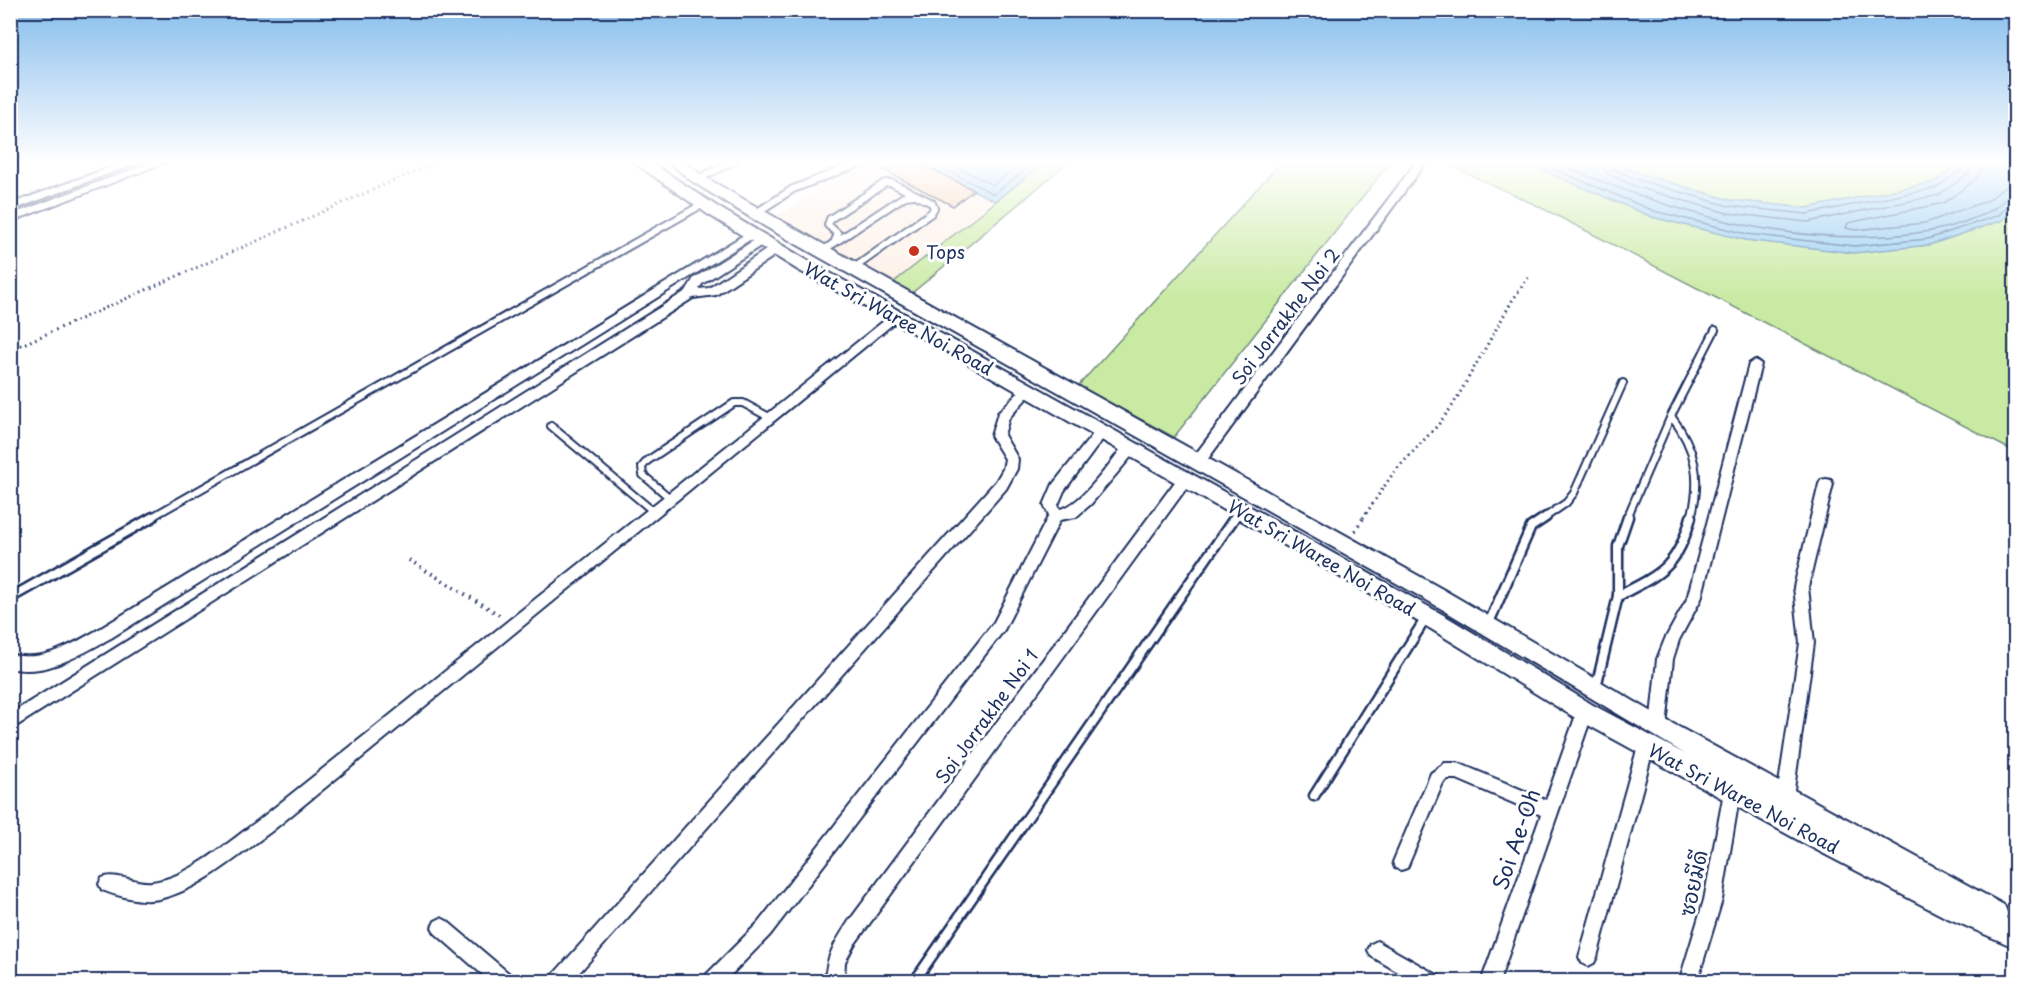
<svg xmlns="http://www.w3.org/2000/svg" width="2026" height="992" font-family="'Playpen Sans','Playpen Sans Thai',sans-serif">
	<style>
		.built { fill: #fdefe5 }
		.green { fill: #c9eaa2; stroke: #728c80; stroke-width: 1.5 }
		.water { fill: #92cbf1; stroke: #628db6; stroke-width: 1.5 }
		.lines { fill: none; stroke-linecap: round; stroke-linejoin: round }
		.shore { stroke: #4b6d99; stroke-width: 1.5 }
		.building { fill: #f8c9a8; stroke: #1b2f5e; stroke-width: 1.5 }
		.lane-far1-casing { stroke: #1b2f5e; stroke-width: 10 }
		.lane-casing { stroke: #1b2f5e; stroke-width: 13 }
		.street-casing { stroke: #1b2f5e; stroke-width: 4 }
		.secondary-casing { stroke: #1b2f5e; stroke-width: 4 }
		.path-far1 { stroke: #1b2f5e; stroke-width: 3; stroke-dasharray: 1.5 4; stroke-linecap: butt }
		.path { stroke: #1b2f5e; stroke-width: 4; stroke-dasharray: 1.5 5; stroke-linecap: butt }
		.lane-far1 { stroke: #fff; stroke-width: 6 }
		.lane { stroke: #fff; stroke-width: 8 }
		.street { fill: #fff; fill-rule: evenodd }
		.secondary { fill: #fff; fill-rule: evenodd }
		.poi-dot { fill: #c8321e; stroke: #fff; stroke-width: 2 }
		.labels { text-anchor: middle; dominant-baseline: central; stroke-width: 6; stroke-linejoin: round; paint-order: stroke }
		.poi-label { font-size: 18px; fill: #1b2f5e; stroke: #fff; text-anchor: start }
		.street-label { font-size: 18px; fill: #1b2f5e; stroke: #fff }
		.near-street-label { font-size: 21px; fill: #1b2f5e; stroke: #fff }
	</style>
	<rect width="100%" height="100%" fill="#fff"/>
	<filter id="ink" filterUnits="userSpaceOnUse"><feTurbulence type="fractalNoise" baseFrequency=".0167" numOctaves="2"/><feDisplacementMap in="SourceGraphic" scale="12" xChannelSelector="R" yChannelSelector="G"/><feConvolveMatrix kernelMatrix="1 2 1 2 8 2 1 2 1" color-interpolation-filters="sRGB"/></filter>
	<g filter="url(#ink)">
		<polygon class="built" points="869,161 915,161 995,201 894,282 777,216"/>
		<g class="green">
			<polygon points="1047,161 1070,161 912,293 894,282"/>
			<polygon points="1282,161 1391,161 1174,437 1078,386"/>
			<polygon points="1456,161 1521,161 1652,217 1746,240 1854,252 1929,245 2002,220 2015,206 2015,452 1540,207 1453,167"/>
			<polygon points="1610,161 1963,161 1934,182 1807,208 1730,200 1641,174"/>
		</g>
		<g class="water">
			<polygon points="915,161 1047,161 995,201"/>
			<polygon points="1521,161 1610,161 1641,174 1730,200 1807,208 1934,182 1963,161 2015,161 2015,206 2003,220 1929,245 1854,253 1746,240 1652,217"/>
		</g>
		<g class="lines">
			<g class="shore">
				<polyline points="928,161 994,194 1037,161"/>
				<polyline points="945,161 993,185 1025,161"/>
				<polyline points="1535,161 1654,211 1747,234 1854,246 1928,239 1999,215 2009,204 2016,202"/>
				<path d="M1552 161C1669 212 1795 251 1924 232 1946 229 1974 220 1993 209 2002 204 2005 196 2016 195"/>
				<polyline points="1602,161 1603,168 1608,174 1637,187 1727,213 1808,222 1939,195 1969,173 1973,161"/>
				<polyline points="1610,161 1613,169 1639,180 1729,206 1807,214 1936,188 1963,168 1966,161"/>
				<polyline points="1982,161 1981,171 1976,179 1944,203 1848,223 1846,228 1855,230 1925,223 1989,200 2003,188 2016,186"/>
			</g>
		</g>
		<polygon class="building" points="898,161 915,161 974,190 953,206 884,170"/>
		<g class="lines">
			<g class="lane-far1-casing">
				<g id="lane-far1">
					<polyline points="698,179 734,161"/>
					<polyline points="756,213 793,189 865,161"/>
					<polyline points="834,243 838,234 828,225 830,219 885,183 892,183 932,203 934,208 931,213 854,268"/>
					<polyline points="822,251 905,196 914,195"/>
					<path d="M1671 416C1696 448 1702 479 1691 518"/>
					<polyline points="551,426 654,512"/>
					<polyline points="671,499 643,475 642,467 647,461 734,403 743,403 769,417"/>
					<polyline points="150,518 703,204"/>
					<polyline points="1234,518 1240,510"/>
					<polyline points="1544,518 1566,503 1574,493 1623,383"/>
					<polyline points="1627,518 1671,416 1715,330"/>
				</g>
			</g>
			<g class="lane-casing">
				<g id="lane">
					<path d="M1618 596C1661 574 1678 567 1691 517"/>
					<polyline points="10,598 153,517"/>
					<polyline points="1488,625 1531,527 1546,517"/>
					<polyline points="1596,687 1618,596 1618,546 1628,517"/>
					<polyline points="1314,796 1426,618"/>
					<polyline points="914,982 1235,517"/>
				</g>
			</g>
			<g class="street-casing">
				<g id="street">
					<polygon points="128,161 142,161 10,211 10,204"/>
					<polygon points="155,161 169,161 10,222 10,215"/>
					<polygon points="1417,161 1427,161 1202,467 1192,467 1190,463 1192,459"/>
					<path d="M752 230 756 232V236L111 638C81 654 46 677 10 668V654C43 663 73 644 101 628Z"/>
					<polygon points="761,236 765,237 765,243 702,284 699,289 709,288 772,246 780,246 780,252 716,295 693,298 10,730 10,714 686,291 694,278"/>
					<path d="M895 312 901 316 899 319 272 831C239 855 194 895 152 900 136 901 117 896 102 890L99 884 102 878C116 872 136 884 152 882 189 878 231 840 260 819Z"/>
					<polygon points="1755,360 1761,364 1701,599 1679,640 1673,659 1666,727 1664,732 1658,734 1652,732 1650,727 1657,659 1665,639 1687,599 1749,364"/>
					<polygon points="1028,385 1034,390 1009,418 1004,435 1018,459 1017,469 1006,489 571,982 549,982 552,976 996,481 1003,469 1005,459 991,436 998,413 1024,387"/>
					<path d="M1102 427 1108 432 1064 491 1058 505 1060 509C1081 506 1111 461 1125 444H1135L1137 448 1135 452 1091 504 1076 517 1060 520 1004 630 770 935 724 982H702L705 976 758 923 994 622 1049 515 1044 505 1053 484 1097 429Z"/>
					<path d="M1185 474 1190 475 1192 479 1190 483 854 945 845 962 844 982H826C824 959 837 939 849 921L1180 475Z"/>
					<polygon points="1826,479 1831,480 1833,484 1808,587 1814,643 1793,797 1791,803 1785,805 1779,803 1777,797 1800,643 1794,587 1819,484 1821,480"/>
					<polygon points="1585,705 1591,707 1593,712 1499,982 1481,982 1541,815 1457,779 1448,779 1443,783 1407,868 1401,870 1395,868 1393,862 1431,773 1445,763 1458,763 1546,800 1577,712 1579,707"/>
					<polygon points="1646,739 1652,741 1654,746 1597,957 1594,963 1588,966 1582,963 1579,957 1638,746 1640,741"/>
					<polygon points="1732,784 1738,787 1740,792 1722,900 1697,982 1679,982 1704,900 1724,792 1726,787"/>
					<polygon points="441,918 447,921 512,976 515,982 491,982 435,933 432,927 435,921"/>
					<polygon points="1377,941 1439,976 1442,982 1415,982 1371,956 1368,950 1371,944"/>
				</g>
			</g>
			<g class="secondary-casing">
				<polygon id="secondary" points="632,161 649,161 718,207 810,262 967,348 1447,617 1593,705 1685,754 1430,602 766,227 693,182 667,161 683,161 703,176 778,219 1444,590 1666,720 2004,905 2008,914 2006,918 2016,922 2016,948 1943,916 1807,845 1577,719 1431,629 955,356 798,270 706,213"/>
			</g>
			<g class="path-far1">
				<polyline points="10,350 438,161"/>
				<polyline points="1363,518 1394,472 1438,425 1453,405 1512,301 1530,275"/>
			</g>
			<g class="path">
				<polyline points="1355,531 1364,517"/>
				<polyline points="409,560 501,616"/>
			</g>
			<use href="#lane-far1" class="lane-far1"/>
			<use href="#lane" class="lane"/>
			<use href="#street" class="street"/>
			<use href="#secondary" class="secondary"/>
		</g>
	</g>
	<linearGradient id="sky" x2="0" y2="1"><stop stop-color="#85bdec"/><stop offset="0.54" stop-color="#fff"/><stop offset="1" stop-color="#fff" stop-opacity="0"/></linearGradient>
	<rect width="2026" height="300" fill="url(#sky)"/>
	<circle class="poi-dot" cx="914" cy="251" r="6"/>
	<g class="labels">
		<g class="poi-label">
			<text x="926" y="251">Tops</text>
		</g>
		<g class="street-label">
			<text transform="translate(1285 316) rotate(-53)">Soi Jorrakhe Noi 2</text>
			<text transform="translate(899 318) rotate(29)">Wat Sri Waree Noi Road</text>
			<text transform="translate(1322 557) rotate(30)">Wat Sri Waree Noi Road</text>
			<text transform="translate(986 716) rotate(-54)">Soi Jorrakhe Noi 1</text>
			<text transform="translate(1744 798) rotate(28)">Wat Sri Waree Noi Road</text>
		</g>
		<g class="near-street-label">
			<text transform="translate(1515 839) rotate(-71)">Soi Ae-Oh</text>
			<text transform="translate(1692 883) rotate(-78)">ซอยมีดี</text>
		</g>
	</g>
	<rect width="2026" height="992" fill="none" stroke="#fff" stroke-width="36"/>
	<rect x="18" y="18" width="1990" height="956" fill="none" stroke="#1b2f5e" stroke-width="2" filter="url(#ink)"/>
</svg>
